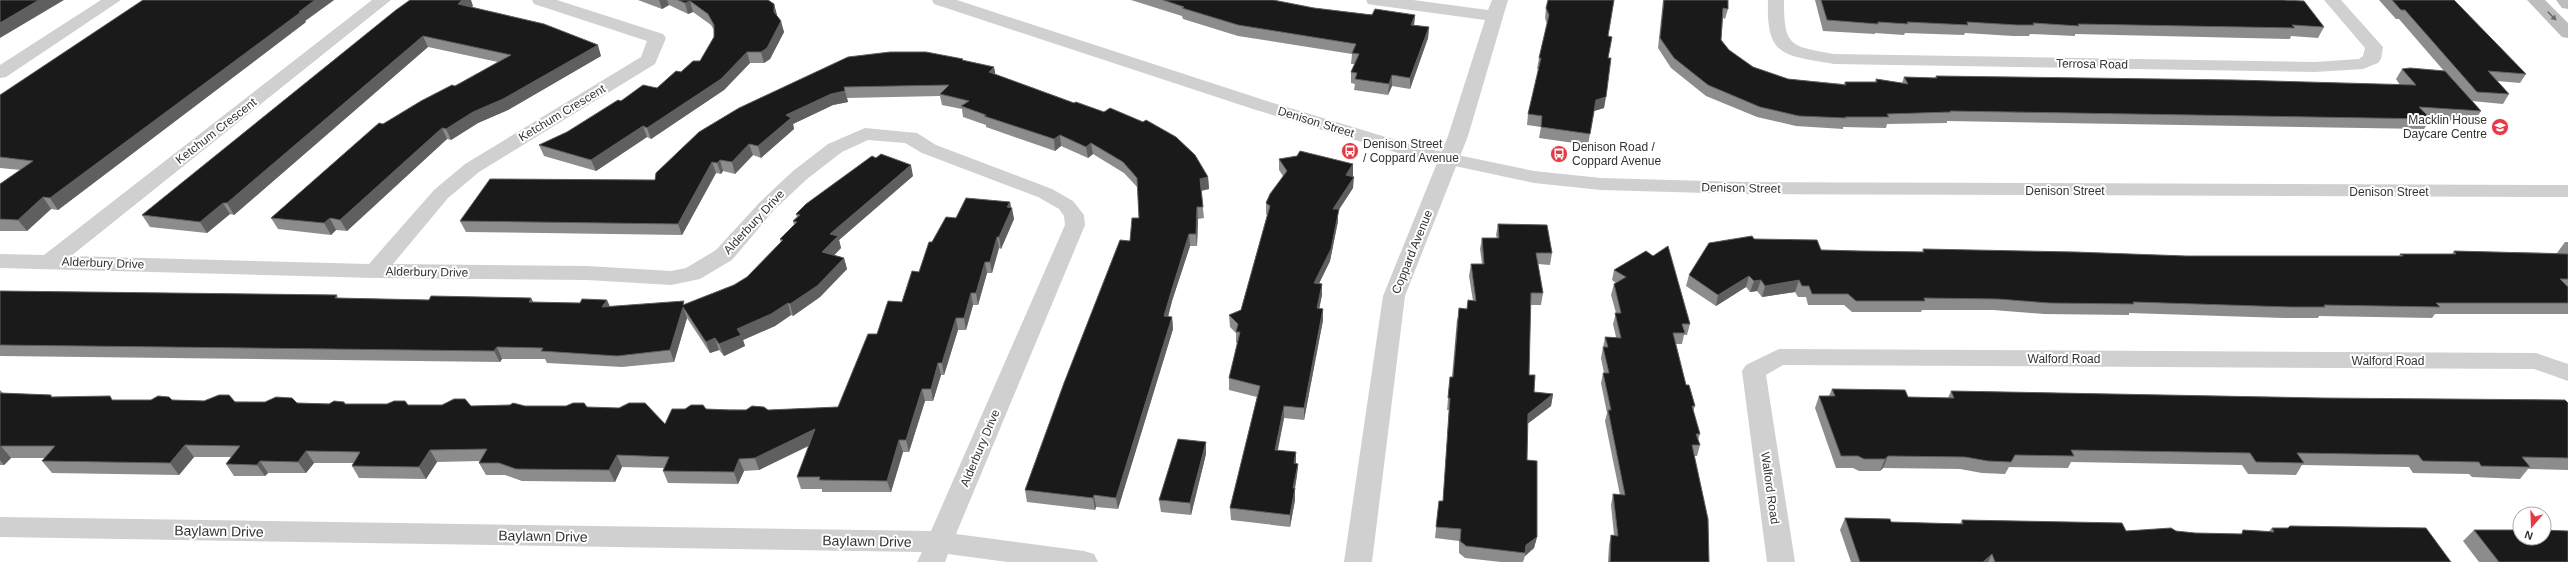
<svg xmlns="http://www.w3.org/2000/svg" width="2568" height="562" font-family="Arial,sans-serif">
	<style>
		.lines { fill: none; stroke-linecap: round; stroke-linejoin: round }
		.minor { fill: #d0d0d0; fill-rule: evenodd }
		.tertiary { fill: #d0d0d0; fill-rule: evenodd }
		.secondary { fill: #bdbdbd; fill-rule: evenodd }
		.wall { fill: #8c8c8c }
		.shaded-wall { fill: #5f5f5f }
		.building { fill: #1a1a1a; stroke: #5f5f5f }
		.oneway { fill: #6a6a6a }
		.labels { text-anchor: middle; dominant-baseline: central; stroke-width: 4; stroke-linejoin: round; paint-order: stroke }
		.street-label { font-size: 12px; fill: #333; stroke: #fff }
		.poi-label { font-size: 12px; fill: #333; stroke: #fff; text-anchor: start }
		.near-street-label { font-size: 14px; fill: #333; stroke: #fff }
	</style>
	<rect width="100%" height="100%" fill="#fff"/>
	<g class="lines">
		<g class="minor">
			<polygon points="101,0 121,0 6,77 0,78 0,65"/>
			<polygon points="372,0 391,0 71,256 369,264 434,190 465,164 641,57 647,41 534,4 532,0 557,0 663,34 666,38 655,64 479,172 448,198 393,264 587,266 671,271 686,268 716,250 760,202 793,171 828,144 865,128 917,133 936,145 1052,189 1073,201 1084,215 1085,225 956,534 1084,551 1094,554 1098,562 1007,562 948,554 945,562 917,562 922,552 0,537 0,517 931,531 1065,225 1064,216 1059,209 1038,197 922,153 905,143 868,140 842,152 807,179 774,210 732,260 700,279 671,285 587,280 375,278 0,268 0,254 44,255"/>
			<polygon points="1366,0 1413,0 1488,10 1492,0 1508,0 1468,136 1405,296 1372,562 1344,562 1383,296 1448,136 1485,20 1374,5 1368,4"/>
			<path d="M1768 0H1784C1784 47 1790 46 1834 54L2315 62 2359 59 2363 56 2365 48 2324 0H2341L2383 47 2381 59 2378 63 2363 69 2315 72 1834 64C1784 55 1766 58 1768 0Z"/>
			<polygon points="1779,349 2536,353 2568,364 2568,381 2534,369 1783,365 1766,375 1795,562 1767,562 1742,371 1746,365"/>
		</g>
		<polygon class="tertiary" points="932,0 957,0 1270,102 1419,147 1534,171 1601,178 1742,182 2568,185 2568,197 1742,194 1601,190 1534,183 1408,156 1256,110 934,4"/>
		<g class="secondary">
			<polygon points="2527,0 2545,0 2568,23 2568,38 2562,37"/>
			<polygon points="2556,0 2568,0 2568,9 2562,8"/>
		</g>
	</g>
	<g class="wall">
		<polygon points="143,0 334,0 305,21 306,22 58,210 51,209 27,231 0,231 0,184 21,170 0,168 0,95"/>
		<polygon points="638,0 768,0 774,4 777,16 784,32 770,59 764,63 750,63 724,90 651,139 647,137 596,171 544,156 539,145 567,132 621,101 657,88 681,72 700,61 714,37 714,30 711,25 693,12 688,14 669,5 662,9"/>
		<polygon points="1131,0 1273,0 1314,8 1365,14 1415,15 1414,25 1429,27 1428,38 1410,89 1392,86 1388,95 1354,90 1355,84 1351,83 1351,72 1355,64 1351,64 1352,54 1238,36 1183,19 1182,16"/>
		<polygon points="1663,0 1728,0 1728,9 1725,19 1723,18 1721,40 1729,50 1753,67 1788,79 1844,84 1845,82 1875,82 1876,79 1902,83 1904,77 1935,78 1936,76 2400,85 2396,79 2402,69 2444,71 2399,19 2396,19 2379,0 2454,0 2526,74 2520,83 2497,81 2509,94 2503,104 2472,101 2481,111 2474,122 2431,119 2424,129 1947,121 1947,123 1887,124 1886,128 1843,127 1843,129 1796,126 1757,117 1706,96 1671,68 1658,48"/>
		<polygon points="1815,0 2283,0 2324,27 2318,38 2291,36 2290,39 2075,34 2075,36 2030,34 2029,36 2013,36 1965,33 1964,35 1905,33 1904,35 1875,33 1875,34 1823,31"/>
		<polygon points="473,6 472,7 601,56 508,110 478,123 451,140 447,139 347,231 336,230 331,235 278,229 271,218 383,124 455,86 498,62 428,47 234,215 230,214 207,233 150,227 142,215 396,10"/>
		<polygon points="1546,8 1608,36 1608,58 1604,108 1594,111 1588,145 1539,138 1541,127 1527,125 1528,114 1539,69 1537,69 1539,58 1547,24 1545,18"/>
		<polygon points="964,61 994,67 995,74 1208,177 1209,189 1201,190 1204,218 1198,219 1197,246 1190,246 1172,301 1168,317 1172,317 1173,329 1118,509 1096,507 1095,510 1027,502 1025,490 1139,218 1138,188 1124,173 1093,154 1088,158 1061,146 1055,151 986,127 986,125 963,117 962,109 942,105 940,96 847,98 848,102 833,105 793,124 794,129 761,158 753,155 735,174 723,171 721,174 716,173 682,235 466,232 460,221 655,180 739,108"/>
		<polygon points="1279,159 1353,164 1352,176 1353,188 1338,211 1338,221 1330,261 1319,283 1322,284 1322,295 1319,308 1323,320 1304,420 1284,418 1278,450 1296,464 1298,464 1297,475 1295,488 1295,500 1290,527 1231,520 1230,508 1257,397 1229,390 1229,378 1238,343 1236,343 1236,333 1230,327 1229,315 1241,310 1267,215 1266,214 1266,203 1283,176 1279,170"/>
		<polygon points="913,176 839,240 841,248 834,255 844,258 847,269 820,297 793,316 791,315 775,326 743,340 745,346 724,356 719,350 710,353 687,318 674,362 622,367 547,363 545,359 502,359 500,362 0,356 0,291 337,295 338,298 429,300 531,298 533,302 610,307 685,304 734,285 747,277 781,243 780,239 794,225 793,221 797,217 796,214"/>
		<polygon points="1010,202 1014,219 1001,249 999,248 992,273 987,273 978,305 973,305 966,330 958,330 944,375 941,375 933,401 925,401 909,452 903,452 891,492 822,492 822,489 801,489 797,477 809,446 759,470 744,471 738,484 668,483 663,471 664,468 622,467 615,482 522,481 505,475 486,475 479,463 480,461 437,462 426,479 359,478 352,466 353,463 314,463 306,473 268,473 265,476 234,476 226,464 231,457 194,457 179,475 52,473 42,461 45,458 11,458 4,465 0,465 0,390 3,393 51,395 52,397 112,400 172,400 345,404 471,406 525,406 587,407 665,424 706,409 768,410 838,407 877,334 902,302 919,272 932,242 956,218"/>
		<polygon points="1498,224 1552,253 1550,265 1538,264 1543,293 1541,305 1530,305 1529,375 1534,392 1553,394 1551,406 1527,424 1527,460 1537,537 1534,548 1525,556 1523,562 1501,562 1465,558 1459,553 1459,541 1435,538 1439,501 1443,501 1449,410 1447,410 1450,377 1452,377 1457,319 1467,309 1468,300 1473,301 1469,276 1471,264 1482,264 1480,249 1482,238 1497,238 1496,235"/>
		<polygon points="1754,239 1821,250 1860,251 1922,252 1923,249 2186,256 2399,256 2400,254 2452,254 2454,251 2557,253 2565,242 2568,242 2568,314 2435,314 2432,318 2319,316 2318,318 2284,318 2129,313 2129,315 2044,314 1993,310 1922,310 1921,312 1852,312 1844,305 1808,305 1806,297 1798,297 1795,292 1762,297 1757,291 1750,292 1746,287 1716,306 1686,286 1689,275"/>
		<polygon points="1646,251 1690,324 1687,335 1684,335 1682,344 1675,344 1686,385 1695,406 1693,411 1700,434 1698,440 1700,445 1697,456 1694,456 1709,562 1608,562 1609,545 1611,535 1614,535 1611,505 1613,494 1620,495 1605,421 1607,413 1601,383 1603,373 1604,373 1601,358 1605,337 1616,337 1613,324 1616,313 1611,295 1614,284 1616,283 1612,280 1614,270"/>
		<polygon points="1832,389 1908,397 1948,398 1951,391 2568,403 2568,470 2528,469 2520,479 2472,477 2469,474 2413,473 2409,467 2302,465 2296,475 2248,474 2242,465 2071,462 2068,468 2009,467 2005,474 1982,473 1960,469 1883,468 1880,471 1859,471 1853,468 1836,468 1815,408 1819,396 1829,396"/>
		<polygon points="1206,442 1206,454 1191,515 1161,512 1159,500"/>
		<polygon points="1845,518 1891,522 1960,524 1962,520 2126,531 2176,531 2195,533 2241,534 2243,530 2269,531 2272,528 2451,562 1851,562 1840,530"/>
		<polygon points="2474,530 2568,562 2479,562 2463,541"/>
	</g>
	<g class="shaded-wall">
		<polygon points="39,0 64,0 0,38 0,23"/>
		<polygon points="315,0 334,0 305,21 306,22 58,210 50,198"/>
		<polygon points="462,0 471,0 473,6 462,14 458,4"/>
		<polygon points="659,0 667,0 669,5 662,9"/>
		<polygon points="690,1 693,12 688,14 685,3"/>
		<polygon points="774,4 777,15 777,23 774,12"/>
		<polygon points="1415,15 1414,25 1411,25"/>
		<polygon points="781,21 784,32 770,59 764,63 761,52"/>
		<polygon points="1429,27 1428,38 1410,89 1410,78"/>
		<polygon points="423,36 428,47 234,215 227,203"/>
		<polygon points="598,45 601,56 508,110 478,123 451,140 446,129 473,112"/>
		<polygon points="747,52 750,63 724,90 651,139 647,128"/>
		<polygon points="994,67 996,78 989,72"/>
		<polygon points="1392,75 1392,86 1388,95 1389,84"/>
		<polygon points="845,91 848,102 833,105 793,124 794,129 761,158 758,146 786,115 831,94"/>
		<polygon points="1606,97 1604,108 1594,111 1588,145 1596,100"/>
		<polygon points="643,126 647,137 596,171 591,160"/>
		<polygon points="442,128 447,139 347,231 340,220"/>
		<polygon points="1060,135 1061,146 1055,151 1054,139"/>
		<polygon points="1091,143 1093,154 1088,158 1086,147"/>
		<polygon points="749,144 753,155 735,174 732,162"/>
		<polygon points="720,160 723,171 721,174 717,163"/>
		<polygon points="712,162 716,173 682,235 678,224"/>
		<polygon points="1353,164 1353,176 1345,186 1346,175"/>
		<polygon points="911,165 913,176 839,240 841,248 826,264 822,252 830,234"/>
		<polygon points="1208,177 1209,189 1201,191 1200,179"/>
		<polygon points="1354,177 1353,188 1338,211 1338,221 1330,261 1314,294 1314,283 1333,209"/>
		<polygon points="43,197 51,209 27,231 18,220"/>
		<polygon points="1010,202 1011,210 1012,208 1014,219 1001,249 999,237 1007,207"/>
		<polygon points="223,203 230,214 207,233 200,222"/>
		<polygon points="1197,207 1198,219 1197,246 1196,234"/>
		<polygon points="330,218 336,230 331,235 324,223"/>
		<polygon points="1189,234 1190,246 1172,301 1165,328 1164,316 1172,289"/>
		<polygon points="997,237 999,248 992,273 990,262"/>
		<polygon points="844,258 847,269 820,297 793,316 790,304"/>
		<polygon points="985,262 987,273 978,305 976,293"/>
		<polygon points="1749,276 1746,287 1716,306 1718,295"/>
		<polygon points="1761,280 1757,291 1750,292 1754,281"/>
		<polygon points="1799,280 1795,292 1762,297 1765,286"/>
		<polygon points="1322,284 1322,295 1317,320 1317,308"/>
		<polygon points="971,293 973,305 966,330 964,318"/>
		<polygon points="531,298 537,310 529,302"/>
		<polygon points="607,300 612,311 602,307"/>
		<polygon points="788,303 791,315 775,326 743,340 745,346 724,356 719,344 737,329"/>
		<polygon points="683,307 687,318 674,362 670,350"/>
		<polygon points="1323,309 1323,320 1304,420 1304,408"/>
		<polygon points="1172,317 1173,329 1118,509 1116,498"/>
		<polygon points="956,318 958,330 944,375 942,363"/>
		<polygon points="715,338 719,350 710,353 706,342"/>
		<polygon points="497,347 502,359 500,362 494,351"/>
		<polygon points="938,363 941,375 933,401 931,389"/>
		<polygon points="922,389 925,401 909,452 906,440"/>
		<polygon points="1553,394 1551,406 1526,425 1528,414"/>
		<polygon points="1284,406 1284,418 1275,462 1275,450"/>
		<polygon points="815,429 818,441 759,470 755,458"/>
		<polygon points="899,440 903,452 891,492 887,481"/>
		<polygon points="1206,442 1206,454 1191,515 1190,503"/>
		<polygon points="185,445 194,457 179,475 170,463"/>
		<polygon points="1,446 11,458 4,465 0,460 0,447"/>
		<polygon points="430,450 437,462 426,479 419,467"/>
		<polygon points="306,451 314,463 306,473 298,462"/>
		<polygon points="1296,452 1296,464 1294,463"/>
		<polygon points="617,455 622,467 615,482 609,470"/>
		<polygon points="1888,456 1883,468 1880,471 1885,459"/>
		<polygon points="739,459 744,471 738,484 734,472"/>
		<polygon points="260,461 268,473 265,476 257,465"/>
		<polygon points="1298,464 1297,475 1293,500 1293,488"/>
		<polygon points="1295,488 1295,500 1290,527 1290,515"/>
		<polygon points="1094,495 1096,507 1095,510 1093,498"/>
		<polygon points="1537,537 1534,548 1525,556 1526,545"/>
		<polygon points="1992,554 1988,562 1983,562"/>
	</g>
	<g class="building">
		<polygon points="0,0 39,0 0,23"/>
		<polygon points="143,0 315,0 299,12 301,12 50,198 43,197 18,220 0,219 0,184 33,161 0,157 0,95"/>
		<polygon points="410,0 462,0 458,4 544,24 598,45 503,99 473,112 446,129 442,128 340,220 330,218 324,223 271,218 379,123 383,124 421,101 452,85 455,86 511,55 423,36 227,203 223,203 200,222 142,215 396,10"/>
		<polygon points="678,0 768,0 774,4 774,12 781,21 767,48 761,52 747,52 721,79 647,128 643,126 591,160 539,145 567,132 618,100 621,101 643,85 657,88 676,71 681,72 693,61 700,61 714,37 714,25 708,14 690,1 685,3"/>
		<polygon points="1163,0 1273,0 1314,8 1372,15 1375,9 1415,15 1411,25 1429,27 1410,78 1392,75 1389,84 1355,79 1357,73 1351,72 1359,54 1352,53 1356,44 1238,25 1182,8 1184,7"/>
		<polygon points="1548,0 1614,0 1608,36 1612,37 1608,58 1611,58 1606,97 1596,100 1590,134 1541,127 1542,116 1528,114 1541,58 1539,58 1549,15 1546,8"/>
		<polygon points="1664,0 1728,0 1728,9 1723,8 1721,40 1729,50 1753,67 1788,79 1846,85 1845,82 1877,82 1876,79 1908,84 1904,77 1937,78 1936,76 2235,80 2416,85 2402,69 2410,68 2445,71 2481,111 2419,107 2431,119 1950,111 1951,112 1887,114 1889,117 1845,117 1846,118 1799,116 1760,107 1708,85 1674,58 1660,38"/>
		<polygon points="1821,0 2283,0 2304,1 2324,27 2292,25 2295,28 2078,24 2079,26 2033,23 2034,25 2017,25 1967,22 1968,25 1907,22 1908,24 1878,22 1878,24 1827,20"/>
		<polygon points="2392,0 2454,0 2526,74 2488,71 2509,94 2477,92 2405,10 2401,10"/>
		<polygon points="890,52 926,52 963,59 962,60 994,67 989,72 1074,103 1076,102 1104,112 1110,108 1143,122 1146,120 1176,137 1195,155 1208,177 1200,179 1203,207 1197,207 1196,234 1189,234 1172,289 1164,316 1172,317 1116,498 1094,495 1093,498 1025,490 1064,383 1120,240 1130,241 1132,218 1139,218 1137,178 1123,162 1091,143 1086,147 1060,135 1054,139 984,116 986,115 961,106 969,101 940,94 949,85 844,87 845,91 831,94 786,115 791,118 758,146 749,144 732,162 720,160 717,163 712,162 678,224 460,221 490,179 655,180 656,173 699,132 739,108 848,57"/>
		<polygon points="1300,151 1353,164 1346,175 1354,177 1333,209 1339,209 1331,249 1314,283 1322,284 1317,308 1323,309 1304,408 1284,406 1275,450 1296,452 1294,463 1298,464 1293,488 1295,488 1290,515 1230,508 1260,386 1229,378 1240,332 1236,332 1238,324 1229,315 1241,310 1270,206 1266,203 1270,194 1287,171 1279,159 1297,156"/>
		<polygon points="881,154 911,165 830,234 838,236 822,252 844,258 817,286 790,304 788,303 771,314 737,329 741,335 719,344 715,338 706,342 683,307 670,350 617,356 541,351 543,348 497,347 494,351 0,345 0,291 337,295 335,298 429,300 431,296 531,298 529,302 580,303 582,299 607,300 602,307 684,301 683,305 734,285 747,277 783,240 780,239 797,222 793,221 800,215 796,214 806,204 872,156 876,158"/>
		<polygon points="966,198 1010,202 1007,207 1012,208 999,237 997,237 990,262 985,262 976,293 971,293 964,318 956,318 942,363 938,363 931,389 922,389 906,440 899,440 887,481 819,480 820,477 797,477 815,429 755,458 739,459 734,472 663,471 669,457 617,455 609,470 516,469 499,463 479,463 487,449 430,450 419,467 352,466 360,452 306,451 298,462 260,461 257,465 226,464 240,446 185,445 170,463 42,461 55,446 1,446 0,447 0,393 51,395 51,397 110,396 112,400 151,400 158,396 169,397 172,400 204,401 219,395 229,395 235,402 265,402 276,397 292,398 297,403 329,404 334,401 344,402 345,404 387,404 394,401 405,401 408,405 442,405 454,399 465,399 471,406 510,405 513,403 525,406 566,406 573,403 584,403 587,407 619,408 629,403 645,403 665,424 672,409 685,409 691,405 703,405 706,409 729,410 746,410 752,406 764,407 768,410 838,407 868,334 877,334 888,301 902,302 912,271 919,272 929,242 932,242 946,217 956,218"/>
		<polygon points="1498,224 1547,225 1552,253 1536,253 1543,293 1531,293 1529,375 1535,375 1534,392 1553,394 1528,414 1527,460 1537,461 1537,537 1526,545 1525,553 1466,546 1460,541 1461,529 1436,527 1439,501 1443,501 1450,398 1448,398 1450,377 1453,377 1459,308 1467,309 1468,300 1476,301 1471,264 1484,264 1482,238 1499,238"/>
		<polygon points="1752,236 1754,239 1817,240 1821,250 1860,251 1924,252 1923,249 2075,252 2186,256 2403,256 2400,254 2456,254 2454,251 2568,254 2568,279 2560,279 2568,287 2568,303 2436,303 2440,307 2324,305 2325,307 2291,307 2133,302 2134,304 2049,303 1998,299 1924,298 1925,301 1856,301 1848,294 1812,294 1809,286 1802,286 1799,280 1765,286 1761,280 1754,281 1749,276 1718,295 1689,275 1709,243"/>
		<polygon points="1668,246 1690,324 1682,324 1685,333 1673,333 1686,385 1689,385 1695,406 1692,406 1700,434 1696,434 1700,445 1692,445 1708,519 1709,562 1610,562 1611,535 1618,536 1613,494 1625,495 1608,410 1611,410 1603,373 1609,373 1603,347 1608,347 1605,337 1621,338 1615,313 1621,313 1614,284 1626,277 1614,270 1646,251 1653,256"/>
		<polygon points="1832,389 1905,390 1908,397 1954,398 1951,391 2322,398 2565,400 2568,403 2568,458 2522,457 2530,467 2481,466 2479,462 2423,461 2418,455 2297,453 2304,463 2256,462 2250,453 2071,450 2074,456 2015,455 2011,462 1988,461 1965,457 1888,456 1885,459 1864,459 1858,456 1841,456 1819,396 1835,396"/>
		<polygon points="1178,439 1206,442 1190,503 1159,500"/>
		<polygon points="1845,518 1890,519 1891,522 1963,524 1962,520 2122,523 2126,531 2171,528 2176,531 2195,533 2242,534 2243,530 2274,532 2272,528 2288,528 2290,526 2426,528 2451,562 1995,562 1992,554 1983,562 1860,562"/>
		<polygon points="2474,530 2520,530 2520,538 2544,538 2544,530 2568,531 2568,562 2499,562"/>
	</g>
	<defs><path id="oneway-solid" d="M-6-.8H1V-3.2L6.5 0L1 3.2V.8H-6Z"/></defs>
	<use class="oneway" href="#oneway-solid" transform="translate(2552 16) rotate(45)"/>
	<defs>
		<g id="school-disc" transform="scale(0.9)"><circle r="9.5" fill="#e63946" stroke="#fff"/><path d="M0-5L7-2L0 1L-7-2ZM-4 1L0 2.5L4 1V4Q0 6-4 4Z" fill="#fff"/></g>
		<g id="bus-disc" transform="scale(0.9)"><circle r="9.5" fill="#e63946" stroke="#fff"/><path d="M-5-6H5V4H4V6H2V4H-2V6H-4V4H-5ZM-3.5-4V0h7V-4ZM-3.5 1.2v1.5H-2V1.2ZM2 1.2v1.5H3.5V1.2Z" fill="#fff"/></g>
	</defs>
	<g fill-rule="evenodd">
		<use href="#school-disc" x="2500" y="127"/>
		<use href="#bus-disc" x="1350" y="151"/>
		<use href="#bus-disc" x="1559" y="154"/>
	</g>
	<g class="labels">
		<g class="street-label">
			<text transform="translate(2092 64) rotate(1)">Terrosa Road</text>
			<text transform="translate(562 113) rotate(-31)">Ketchum Crescent</text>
			<text transform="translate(1316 122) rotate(17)">Denison Street</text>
			<text transform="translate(216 131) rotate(-38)">Ketchum Crescent</text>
			<text transform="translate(1741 188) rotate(1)">Denison Street</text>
			<text x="2065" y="191">Denison Street</text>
			<text x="2389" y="192">Denison Street</text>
			<text transform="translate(754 222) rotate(-47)">Alderbury Drive</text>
			<text transform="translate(1412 252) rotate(-68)">Coppard Avenue</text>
			<text transform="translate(103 263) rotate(2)">Alderbury Drive</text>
			<text transform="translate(427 272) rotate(1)">Alderbury Drive</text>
			<text x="2064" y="359">Walford Road</text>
			<text x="2388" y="361">Walford Road</text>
			<text transform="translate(980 448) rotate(-67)">Alderbury Drive</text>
			<text transform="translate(1770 488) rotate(82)">Walford Road</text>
		</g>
		<g class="poi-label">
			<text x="2487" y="120" text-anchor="end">Macklin House<tspan x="2487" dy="14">Daycare Centre</tspan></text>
			<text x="1363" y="144">Denison Street<tspan x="1363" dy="14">/ Coppard Avenue</tspan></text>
			<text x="1572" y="147">Denison Road /<tspan x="1572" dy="14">Coppard Avenue</tspan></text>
		</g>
		<g class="near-street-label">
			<text transform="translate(219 531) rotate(1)">Baylawn Drive</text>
			<text transform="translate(543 536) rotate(1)">Baylawn Drive</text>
			<text transform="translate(867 541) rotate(1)">Baylawn Drive</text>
		</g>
	</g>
	<g transform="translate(2532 526) rotate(199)"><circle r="19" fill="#ffffff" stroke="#adadad"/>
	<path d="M0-3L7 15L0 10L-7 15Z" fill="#e63946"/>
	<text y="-6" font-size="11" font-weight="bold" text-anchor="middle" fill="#333333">N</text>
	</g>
</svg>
